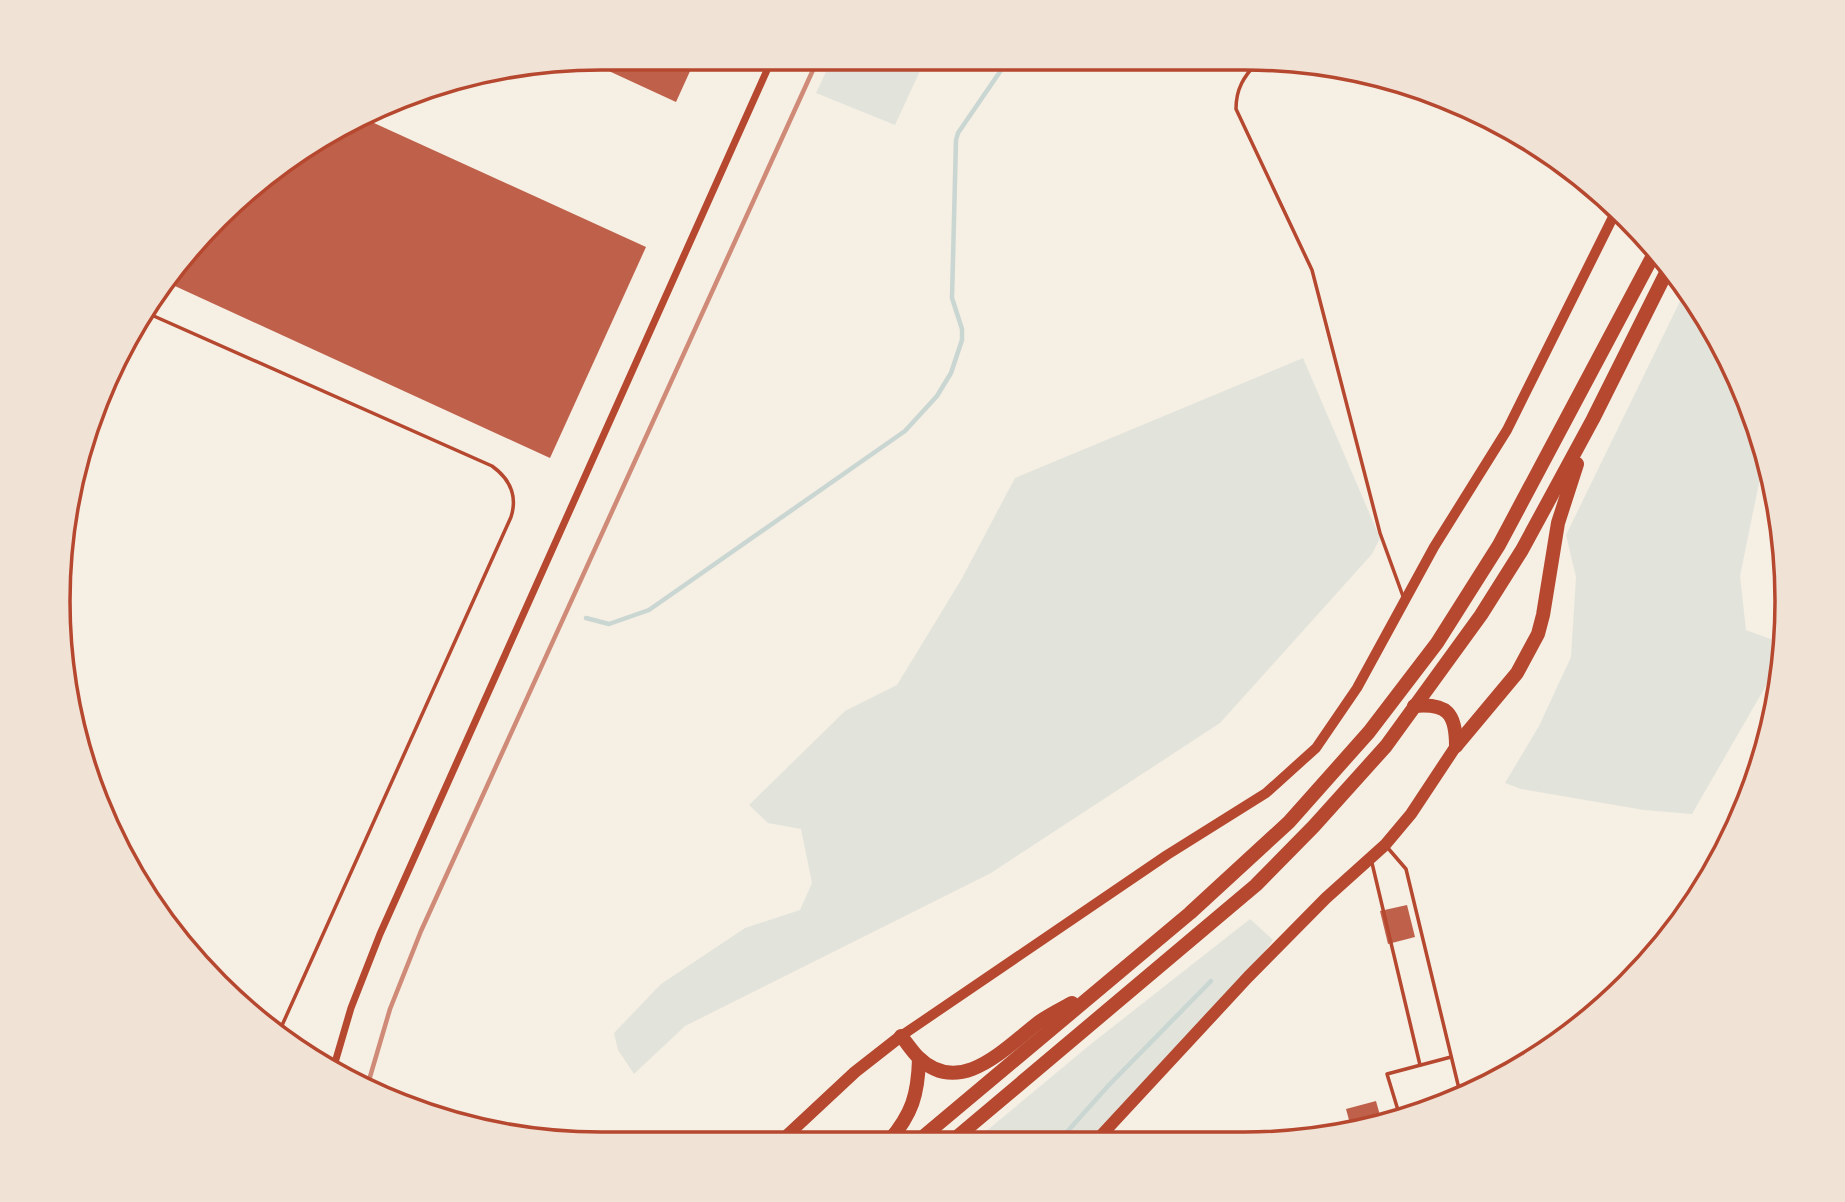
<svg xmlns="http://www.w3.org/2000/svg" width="1845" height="1202" font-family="Figtree,sans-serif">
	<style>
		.green { fill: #e2e4dc }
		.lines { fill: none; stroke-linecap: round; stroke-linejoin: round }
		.stream { stroke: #c9d6d2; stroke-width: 4.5 }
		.building { fill: #bf614a }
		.service { stroke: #b5482f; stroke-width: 3.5 }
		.minor { stroke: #b5482f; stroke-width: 7 }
		.tertiary { stroke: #b5482f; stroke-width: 10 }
		.primary { stroke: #b5482f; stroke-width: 12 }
		.motorway { stroke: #b5482f; stroke-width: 14 }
		.rail { stroke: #cf8b77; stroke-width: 4.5 }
		.rim { fill: none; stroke: #b5482f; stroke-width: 3.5 }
	</style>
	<rect width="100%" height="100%" fill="#f6efe4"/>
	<g class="green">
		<polygon points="832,59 925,60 895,125 816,93"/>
		<polygon points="1686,289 1731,360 1769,460 1759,483 1740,576 1746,630 1784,644 1783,656 1692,814 1644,810 1521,789 1505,783 1539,726 1571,657 1576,577 1566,535"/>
		<polygon points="1303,358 1380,538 1372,554 1220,723 991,873 685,1026 634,1074 618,1050 614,1033 661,984 745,928 800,910 812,883 801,829 768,823 749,805 845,711 897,685 961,580 1015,478"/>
		<polygon points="1250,919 1273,940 1236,992 1086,1142 973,1142 1091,1044"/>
	</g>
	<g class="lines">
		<g class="stream">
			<polyline points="586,618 609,624 649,610 905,431 937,396 951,373 962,340 962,329 952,298 956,140 958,133 1008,60"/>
			<polyline points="1058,1142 1108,1086 1211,981"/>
		</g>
	</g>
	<g class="building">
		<polygon points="601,58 696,58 676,102 585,60"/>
		<polygon points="363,118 646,247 550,458 164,281 170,271 299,150"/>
		<polygon points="1407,905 1415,937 1388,944 1380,911"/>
		<polygon points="1376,1101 1383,1126 1352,1131 1346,1109"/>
	</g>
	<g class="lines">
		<g class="service">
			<path d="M1257 62C1244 77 1236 88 1236 109L1312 270 1380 533 1404 599"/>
			<path d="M147 313 492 466C510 479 518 495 511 517L279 1032"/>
			<polyline points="1387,847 1406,869 1461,1097"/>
			<polyline points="1372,863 1420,1065"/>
			<polyline points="1401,1120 1387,1074 1451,1057"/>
		</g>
		<polyline class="minor" points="334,1066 351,1008 380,934 772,59"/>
		<polyline class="tertiary" points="901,1036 1167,855 1266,793 1316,748 1357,688 1434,547 1507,430 1617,209"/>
		<g class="primary">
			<polyline points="781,1141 855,1072 901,1036"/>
			<polyline points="1095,1142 1248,977 1326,898 1385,845 1411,814 1456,746"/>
		</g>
		<g class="motorway">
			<path d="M1414 706C1447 703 1456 713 1456 746"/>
			<polyline points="1456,746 1517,673 1538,634 1543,615 1558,523 1577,464"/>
			<path d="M901 1036C907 1043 912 1051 918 1057 960 1099 1006 1047 1039 1022 1049 1015 1061 1009 1072 1003"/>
			<path d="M889 1141C912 1114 918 1095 919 1059"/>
			<polyline points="918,1141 1190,913 1289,822 1369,732 1437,643 1499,545 1656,250"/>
			<polyline points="951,1142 1256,885 1314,826 1386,746 1481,615 1522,550 1593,419 1670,265"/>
		</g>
		<polyline class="rail" points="367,1087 390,1009 421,931 818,59"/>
	</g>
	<path d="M0 0H1845V1202H0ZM601 70H1244A531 531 0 0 1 1775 601V601A531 531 0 0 1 1244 1132H601A531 531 0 0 1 70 601V601A531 531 0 0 1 601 70Z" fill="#f1e2d6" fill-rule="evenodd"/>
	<path class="rim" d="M601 70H1244A531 531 0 0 1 1775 601V601A531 531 0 0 1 1244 1132H601A531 531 0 0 1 70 601V601A531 531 0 0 1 601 70Z"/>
</svg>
